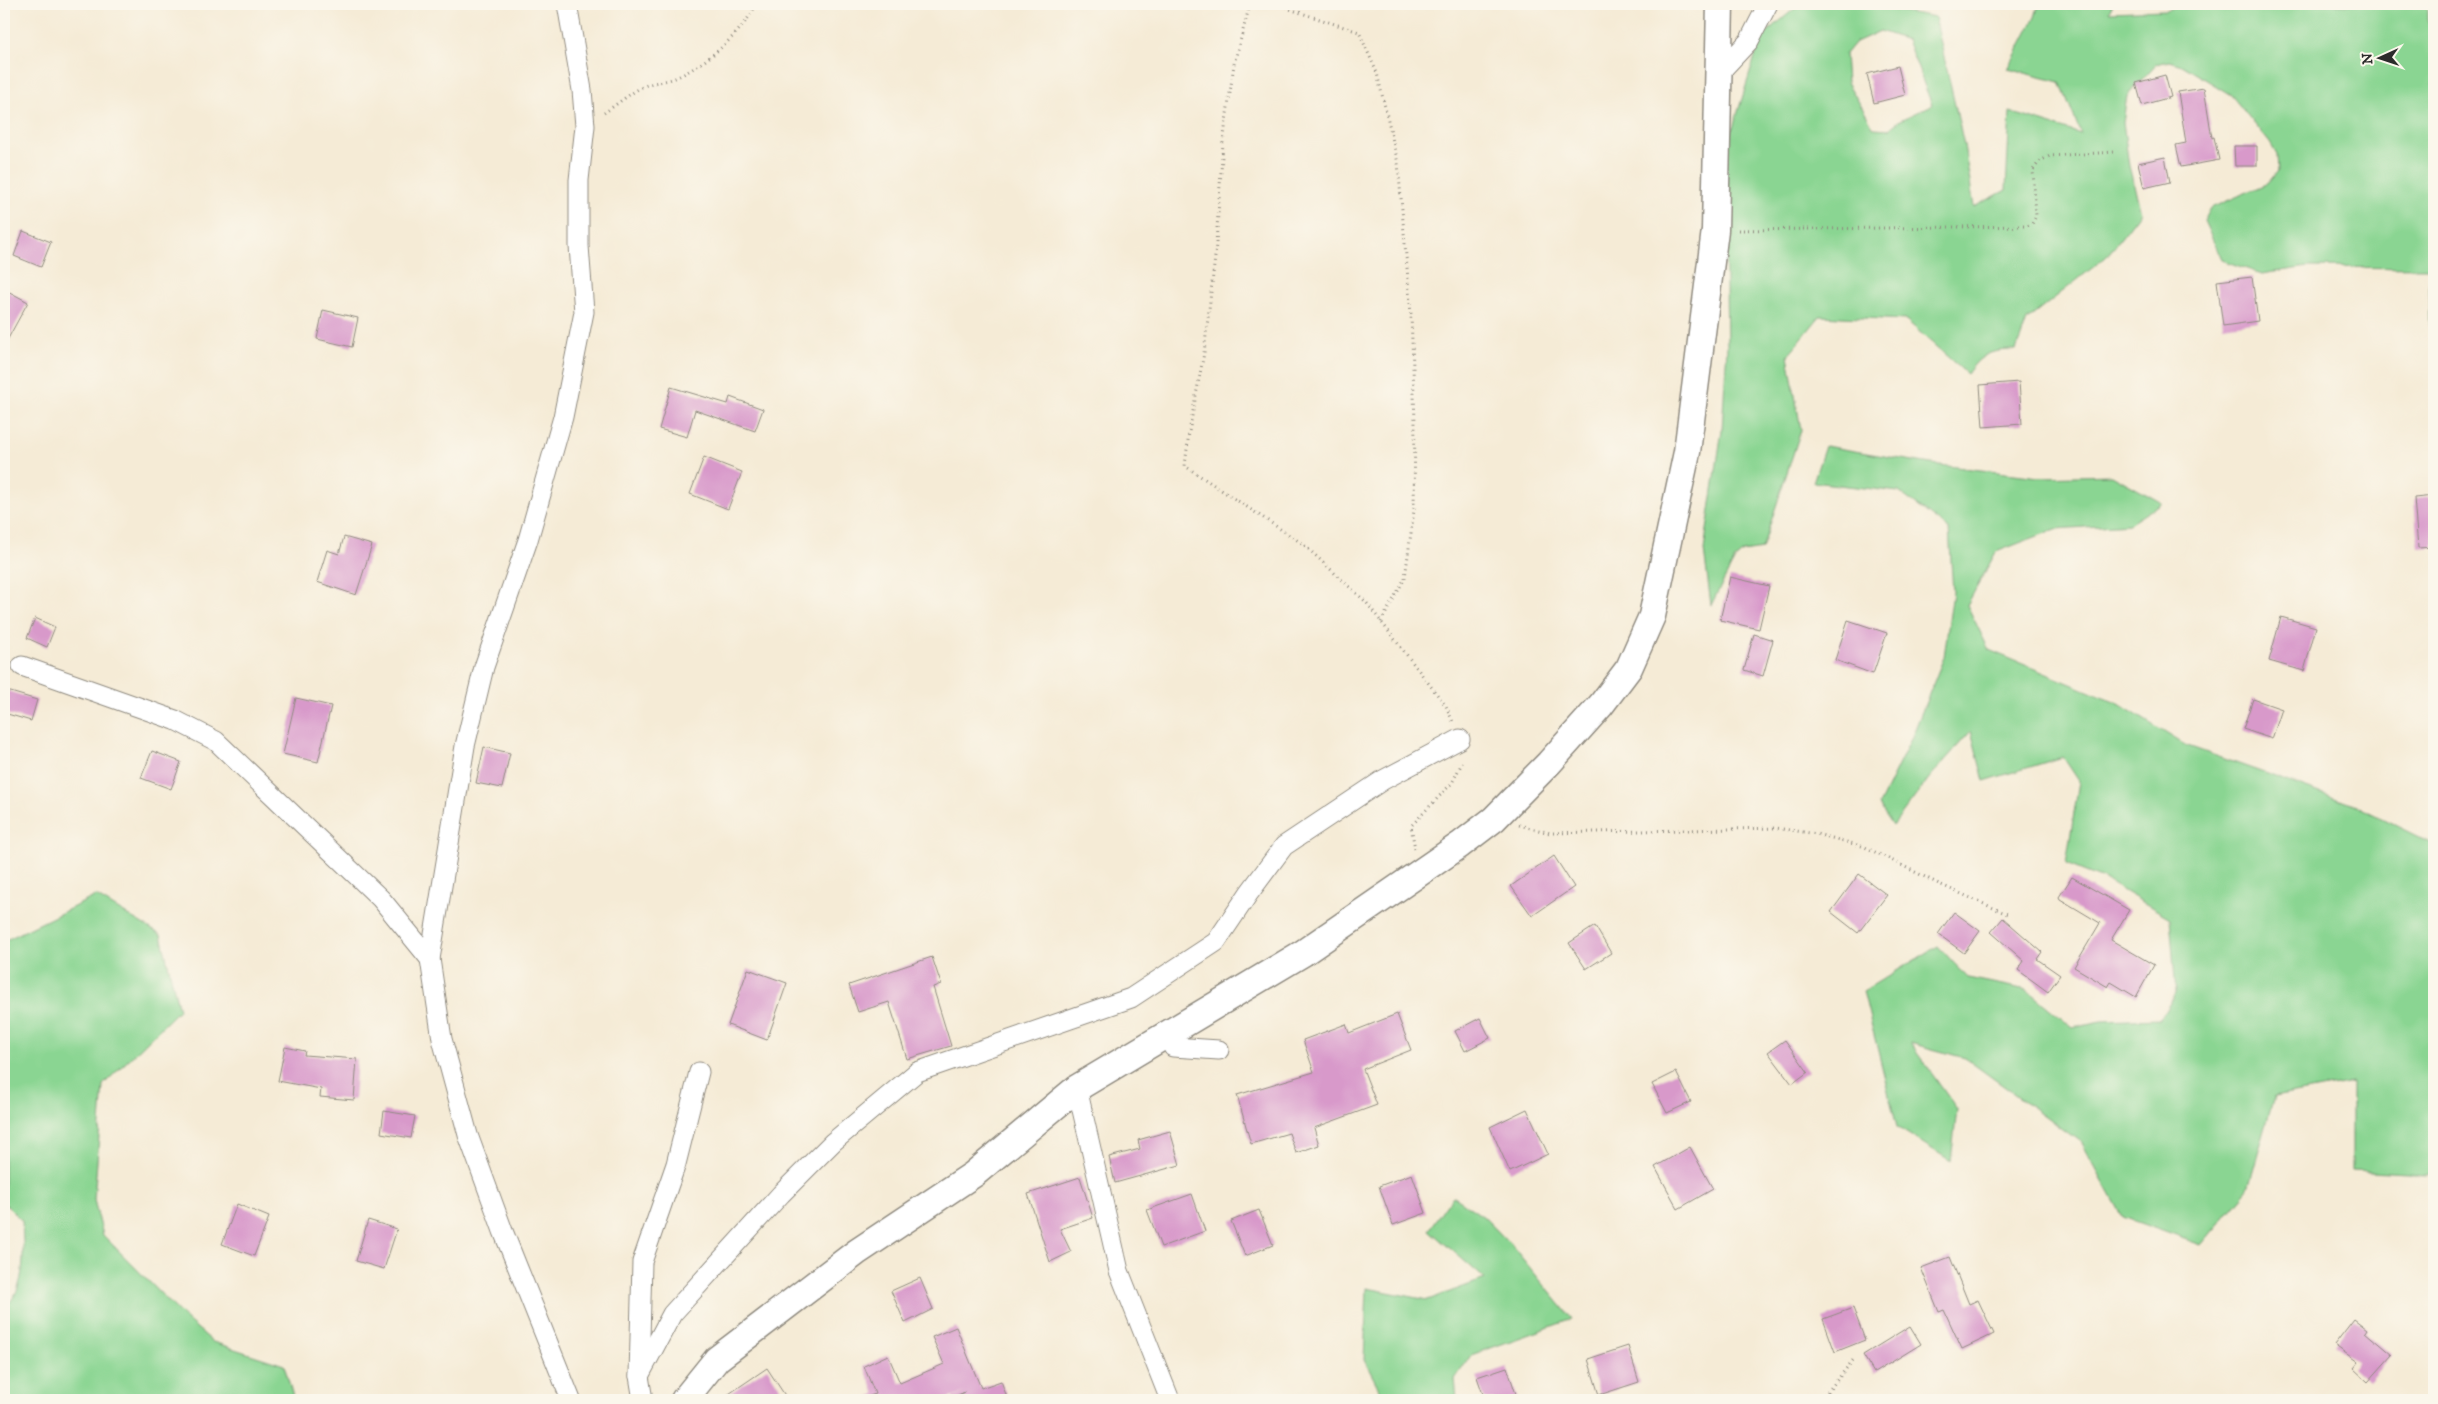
<svg xmlns="http://www.w3.org/2000/svg" width="2438" height="1404" font-family="'IM FELL DW Pica',serif">
	<style>
		.green { fill: #8ad592; stroke: #5a805e; fill-rule: evenodd }
		.building { fill: #d899ca }
		.lines { fill: none; stroke-linecap: round; stroke-linejoin: round }
		.street-casing { stroke: #908b80; stroke-width: 21 }
		.secondary-casing { stroke: #908b80; stroke-width: 29 }
		.path { stroke: #908b80; stroke-width: 3; stroke-dasharray: 1 4; stroke-linecap: butt }
		.street { stroke: #fff; stroke-width: 19 }
		.secondary { stroke: #fff; stroke-width: 26 }
	</style>
	<rect width="100%" height="100%" fill="#fbf7ec"/>
	<filter id="ink" filterUnits="userSpaceOnUse"><feTurbulence type="fractalNoise" baseFrequency=".02" numOctaves="2"/><feDisplacementMap in="SourceGraphic" scale="10" xChannelSelector="R" yChannelSelector="G"/><feConvolveMatrix kernelMatrix="1 2 1 2 8 2 1 2 1" color-interpolation-filters="sRGB"/></filter>
	<filter id="wash" filterUnits="userSpaceOnUse"><feTurbulence type="fractalNoise" baseFrequency=".0096" numOctaves="4" result="noise"/><feDisplacementMap in="SourceGraphic" scale="20" xChannelSelector="R" yChannelSelector="G"/><feGaussianBlur stdDeviation="1.12" result="paint"/><feColorMatrix in="noise" values="0 0 0 0 0 0 0 0 0 0 0 0 0 0 0 0 0 1.4 0 .05"/><feComposite in="paint" operator="in"/></filter>
	<g filter="url(#wash)">
		<rect width="100%" height="100%" fill="#f5ebd6"/>
		<g class="green">
			<path d="M1800 4H1861L1935 17 1964 145 1974 207 2006 190 2010 112 2081 134 2060 82 2008 69 2035 17 2039 4H2113L2109 12 2165 10 2191 4H2427V19L2434 32V340L2430 335 2429 268 2308 267 2261 274 2222 260 2204 221 2211 208 2268 183 2278 171 2277 155 2270 143 2231 95 2182 65 2169 61 2156 64 2127 96 2123 122 2129 166 2141 212 2106 257 2027 320 2016 350C1991 350 1982 353 1967 374L1906 320 1820 316 1788 355 1801 430 1762 549 1743 552 1735 559 1711 605 1704 550 1722 430 1727 346 1724 157 1761 37ZM1880 31 1907 40 1932 105 1900 120 1889 129 1874 128 1847 82 1845 54 1854 43Z"/>
			<polygon points="1825,446 1931,464 2039,477 2112,475 2162,503 2129,524 2056,529 1996,552 1967,605 1989,650 2119,704 2185,745 2357,806 2434,844 2434,1172 2426,1174 2352,1170 2352,1082 2274,1097 2248,1189 2201,1245 2123,1217 2082,1143 1965,1058 1910,1043 1957,1109 1951,1161 1897,1127 1863,991 1938,946 1968,978 2027,990 2072,1027 2101,1021 2160,1019 2176,993 2170,918 2103,879 2066,864 2079,781 2063,757 1984,781 1971,731 1930,777 1893,826 1879,805 1911,739 1944,657 1953,592 1949,529 1899,492 1813,482"/>
			<path d="M96 896 161 935 179 1010 103 1085 94 1200 103 1235 184 1317 213 1342 284 1365 294 1400H4V1307C28 1291 23 1246 22 1221L4 1203V941Z"/>
			<polygon points="1453,1196 1484,1217 1513,1247 1572,1319 1471,1355 1455,1379 1457,1400 1385,1400 1364,1360 1367,1288 1428,1300 1485,1279 1429,1230"/>
		</g>
		<g id="blocks">
			<g class="building">
				<polygon points="1898,66 1905,95 1874,103 1867,74"/>
				<polygon points="2165,75 2171,97 2142,105 2136,83"/>
				<polygon points="2204,88 2212,138 2214,137 2219,160 2181,167 2176,145 2186,143 2178,92"/>
				<polygon points="2234,146 2257,146 2257,166 2235,166"/>
				<polygon points="2165,157 2170,182 2144,188 2138,163"/>
				<polygon points="23,231 51,242 41,267 14,256"/>
				<polygon points="2252,277 2258,321 2223,326 2217,281"/>
				<polygon points="4,289 28,302 4,346"/>
				<polygon points="323,310 358,318 352,347 317,339"/>
				<polygon points="2019,382 2022,424 1983,427 1980,385"/>
				<polygon points="671,387 728,404 730,397 763,409 755,431 695,410 687,437 659,429"/>
				<polygon points="704,457 742,472 728,509 690,494"/>
				<polygon points="2434,496 2434,547 2418,548 2414,498"/>
				<polygon points="344,537 372,545 356,595 317,582 327,550 339,554"/>
				<polygon points="1730,577 1769,586 1759,629 1720,620"/>
				<polygon points="2281,617 2316,627 2304,671 2269,661"/>
				<polygon points="35,618 55,627 47,647 27,638"/>
				<polygon points="1848,620 1887,633 1873,674 1835,660"/>
				<polygon points="1754,634 1773,640 1763,676 1744,670"/>
				<polygon points="4,690 37,700 31,721 4,713"/>
				<polygon points="296,698 331,706 318,762 283,754"/>
				<polygon points="2253,699 2282,709 2272,739 2243,729"/>
				<polygon points="484,747 510,753 502,788 476,783"/>
				<polygon points="152,751 181,762 171,789 141,778"/>
				<polygon points="1554,856 1574,887 1532,916 1511,886"/>
				<polygon points="1859,874 1887,895 1858,933 1831,912"/>
				<polygon points="2072,877 2129,910 2111,940 2154,965 2136,997 2111,982 2108,987 2074,967 2100,923 2060,899 2059,897"/>
				<polygon points="1954,912 1980,931 1964,953 1938,934"/>
				<polygon points="2003,918 2042,952 2037,959 2060,975 2048,992 2018,970 2024,961 1991,932"/>
				<polygon points="1595,926 1611,953 1586,969 1569,943"/>
				<polygon points="932,957 941,984 933,987 951,1046 907,1059 889,1002 858,1012 849,985"/>
				<polygon points="748,969 787,983 767,1040 728,1025"/>
				<polygon points="1397,1014 1411,1050 1363,1069 1377,1105 1314,1128 1319,1145 1296,1153 1289,1133 1251,1144 1237,1095 1314,1072 1303,1040 1346,1024 1349,1033"/>
				<polygon points="1480,1018 1490,1038 1465,1051 1455,1031"/>
				<polygon points="1785,1040 1808,1072 1792,1084 1768,1052"/>
				<polygon points="285,1047 305,1051 304,1055 357,1059 354,1100 320,1097 321,1089 278,1081"/>
				<polygon points="1676,1072 1691,1102 1667,1113 1652,1084"/>
				<polygon points="1527,1109 1548,1154 1510,1172 1490,1127"/>
				<polygon points="384,1111 415,1116 411,1138 381,1133"/>
				<polygon points="1170,1131 1180,1165 1115,1183 1109,1157 1140,1149 1138,1140"/>
				<polygon points="1690,1147 1713,1189 1678,1209 1655,1167"/>
				<polygon points="1412,1174 1426,1213 1393,1225 1379,1186"/>
				<polygon points="1080,1177 1093,1218 1060,1229 1071,1252 1050,1262 1028,1194"/>
				<polygon points="1192,1194 1205,1231 1161,1247 1147,1210"/>
				<polygon points="237,1204 269,1217 254,1256 222,1244"/>
				<polygon points="1259,1210 1273,1245 1245,1256 1231,1221"/>
				<polygon points="368,1220 397,1229 384,1269 356,1261"/>
				<polygon points="1950,1257 1969,1304 1978,1300 1994,1334 1962,1349 1944,1310 1939,1312 1921,1268"/>
				<polygon points="920,1278 933,1309 905,1323 891,1291"/>
				<polygon points="1853,1308 1865,1340 1835,1352 1823,1319"/>
				<polygon points="2354,1319 2367,1329 2365,1332 2392,1355 2368,1382 2353,1368 2358,1362 2334,1345"/>
				<polygon points="1910,1326 1921,1344 1874,1373 1863,1355"/>
				<polygon points="956,1327 981,1388 1001,1381 1008,1400 953,1400 953,1398 965,1392 946,1400 860,1400 875,1394 864,1366 888,1355 900,1383 944,1364 932,1337"/>
				<polygon points="1628,1346 1639,1382 1599,1395 1588,1359"/>
				<polygon points="1507,1367 1518,1400 1485,1400 1477,1377"/>
				<polygon points="767,1368 788,1400 720,1400"/>
			</g>
		</g>
	</g>
	<g filter="url(#ink)">
		<use href="#blocks" fill-opacity="0" stroke="#908b80" stroke-width="1"/>
		<g class="lines">
			<g class="street-casing">
				<g id="street">
					<polyline points="567,4 582,90 585,126 579,180 579,246 584,312 563,417 528,540 484,667 465,746 430,959 442,1039 468,1135 503,1231 571,1400"/>
					<polyline points="1718,74 1749,41 1768,4"/>
					<polyline points="22,666 175,720 216,741 381,899 430,959"/>
					<polyline points="1166,1034 1173,1047 1219,1050"/>
					<polyline points="1077,1088 1119,1271 1170,1400"/>
					<polyline points="639,1376 672,1314 781,1194 833,1142 917,1072 1131,998 1216,942 1249,893 1284,846 1383,780 1460,739"/>
					<polyline points="643,1400 639,1376 642,1262 676,1164 699,1072"/>
				</g>
			</g>
			<g class="secondary-casing">
				<polyline id="secondary" points="684,1400 717,1359 857,1252 974,1174 1077,1088 1303,953 1460,845 1494,819 1549,763 1601,705 1629,668 1652,616 1687,452 1715,230 1720,4"/>
			</g>
			<g class="path">
				<path d="M604 113C616 105 629 94 642 87 652 82 665 82 675 78 704 66 744 32 756 4"/>
				<polyline points="1738,230 2026,226 2032,224 2036,216 2033,170 2040,161 2050,156 2114,152"/>
				<polyline points="1381,622 1405,578 1414,510 1415,421 1411,314 1398,163 1377,73 1359,32 1277,5 1249,8 1234,64 1223,143 1215,257 1204,353 1189,432 1185,466 1303,544 1366,602 1446,706 1453,722"/>
				<polyline points="1519,825 1550,833 1776,828 1817,834 1865,847 1939,884 2007,914"/>
				<polyline points="1415,849 1411,826 1452,783 1464,759"/>
				<polyline points="1821,1400 1854,1359"/>
			</g>
			<use href="#street" class="street"/>
			<use href="#secondary" class="secondary"/>
		</g>
	</g>
	<rect width="2438" height="1404" fill="none" stroke="#fbf7ec" stroke-width="20"/>
	<g transform="translate(2380 58) rotate(267)" stroke="#fbf7ec" stroke-width="4" paint-order="stroke">
	<path d="M0-4L9 19L0 12L-9 19Z" fill="#2b2b2b"/>
	<text y="-8" font-size="14" font-weight="bold" text-anchor="middle" fill="#2b2b2b">N</text>
	</g>
</svg>
